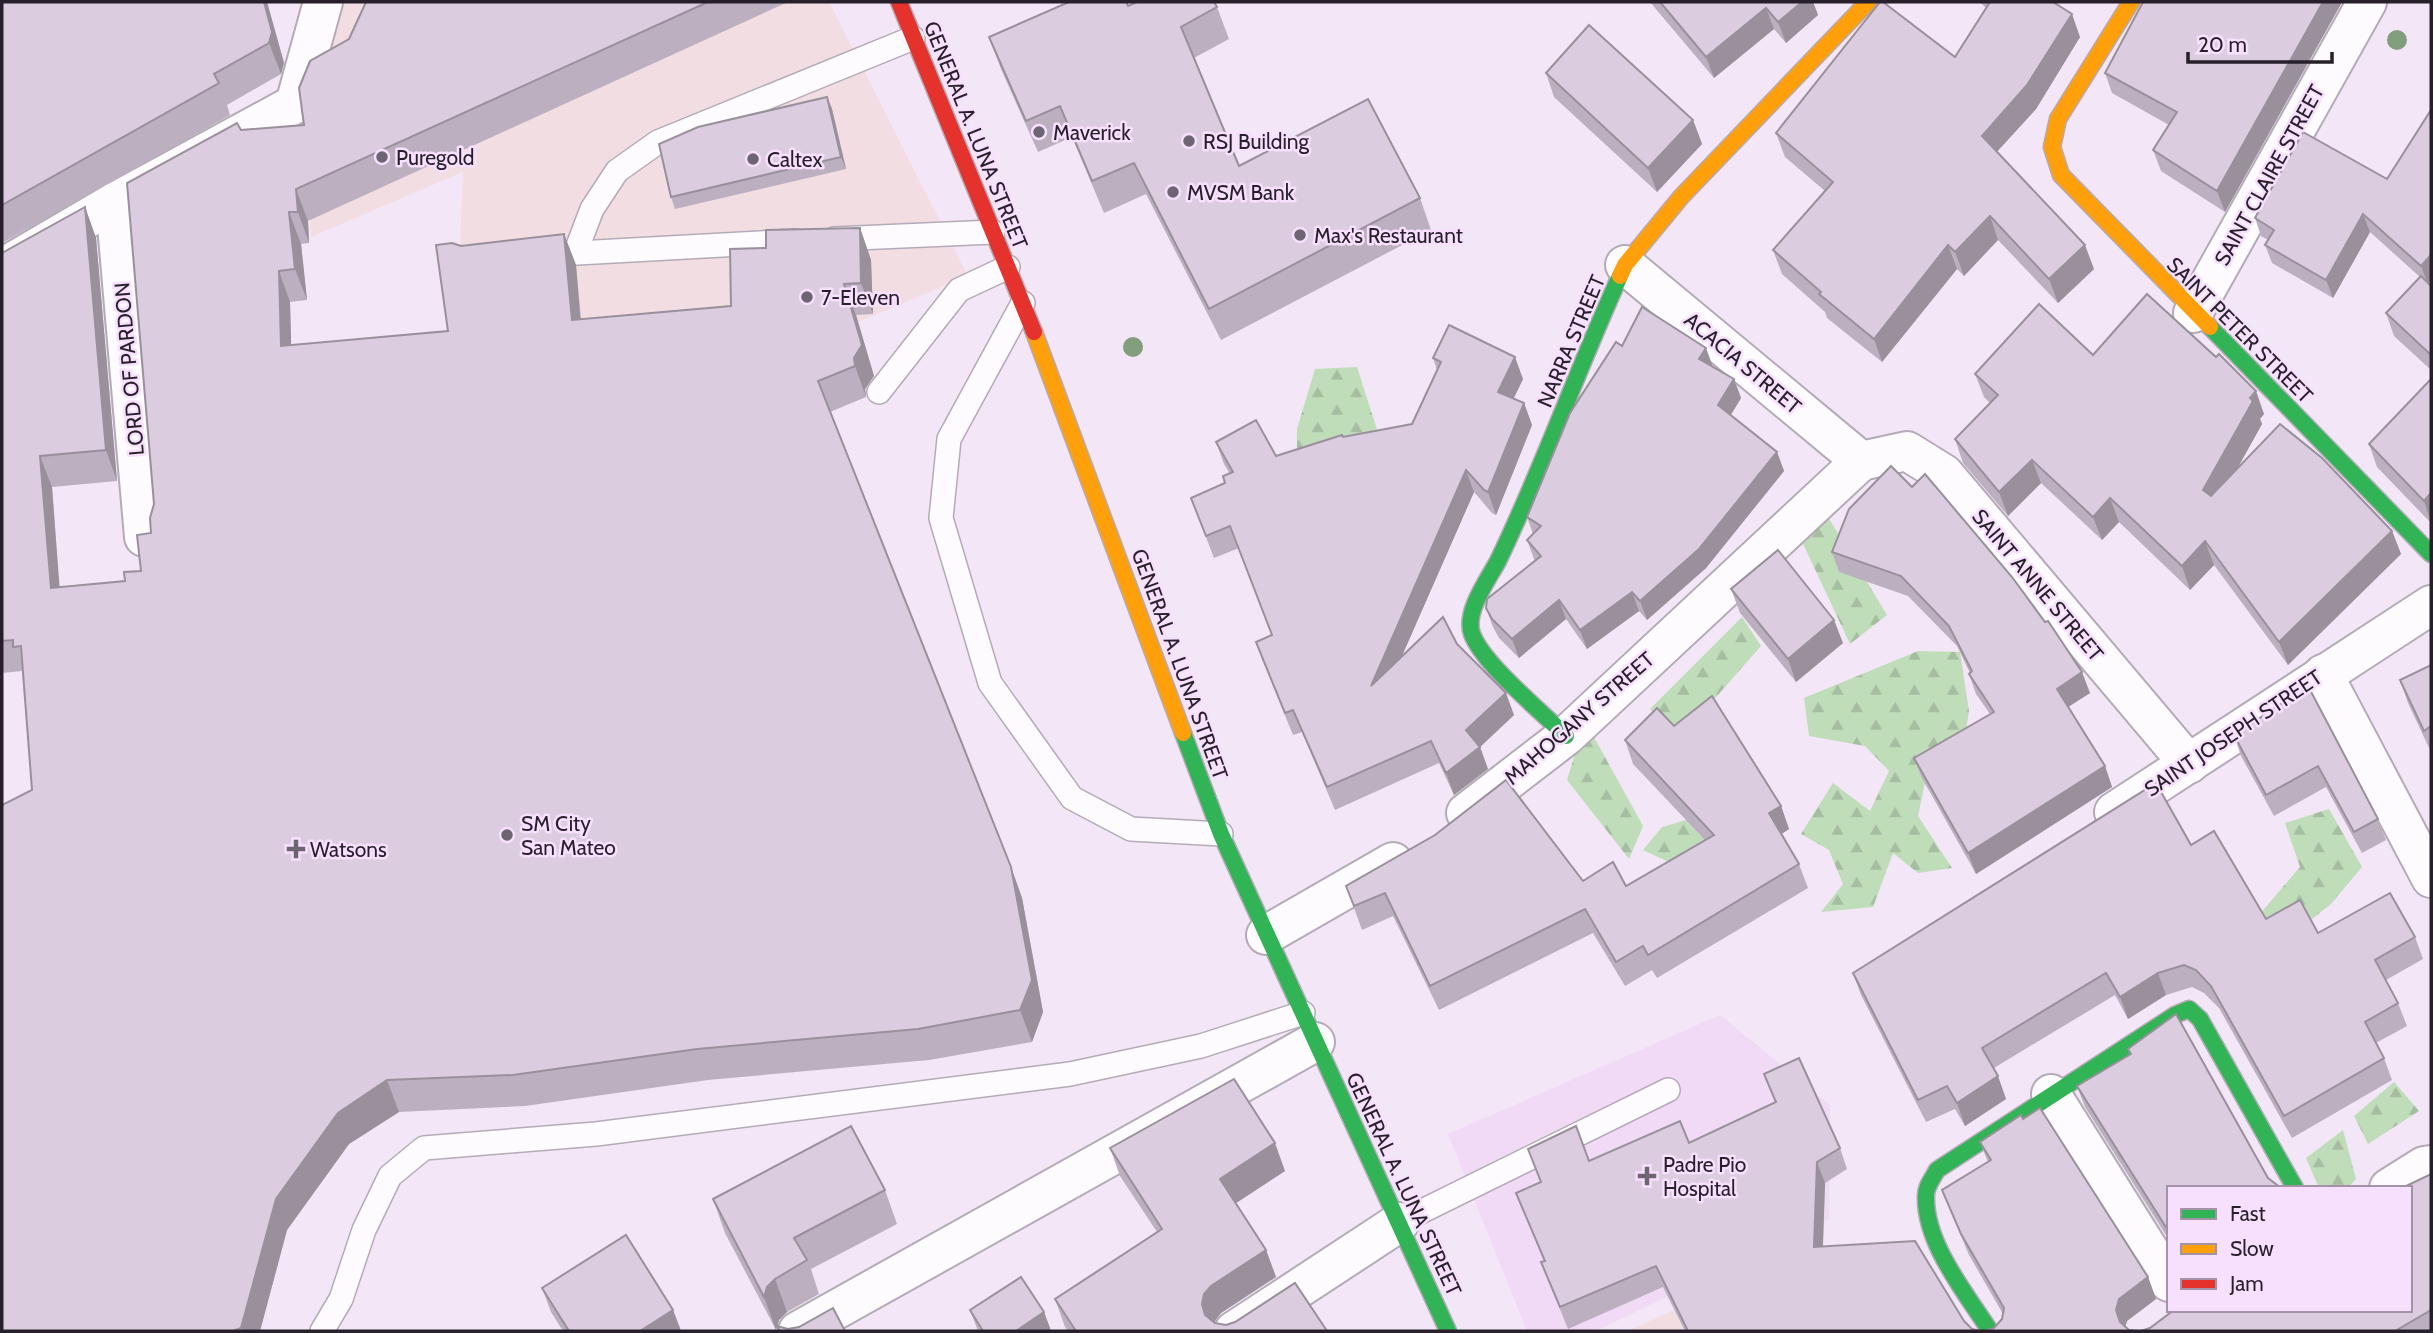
<svg xmlns="http://www.w3.org/2000/svg" width="2433" height="1333" font-family="Cabin,sans-serif">
	<style>
		.commercial { fill: #f2dee2 }
		.built { fill: #f0daf6 }
		.forest { fill: url(#forest-firs) }
		.lines { fill: none; stroke-linecap: round; stroke-linejoin: round }
		.lane-casing { stroke: #b4abb7; stroke-width: 26 }
		.street-casing { stroke: #b4abb7; stroke-width: 42 }
		.fast-casing { stroke: #b4abb7; stroke-width: 19 }
		.slow-casing { stroke: #b4abb7; stroke-width: 19 }
		.jam-casing { stroke: #b4abb7; stroke-width: 19 }
		.lane { stroke: #fdfbfe; stroke-width: 23 }
		.street { stroke: #fdfbfe; stroke-width: 38 }
		.fast { stroke: #30b455; stroke-width: 16 }
		.slow { stroke: #ff9f0a; stroke-width: 16 }
		.jam { stroke: #e5322d; stroke-width: 16 }
		.tree { fill: #839e7c }
		.wall { fill: #bcb0c0 }
		.shaded-wall { fill: #99909c }
		.building { fill: #dbcddf; stroke: #99909c; stroke-width: 2 }
		.poi-dot { fill: #6e6572; stroke: #f7dffe; stroke-width: 2.5 }
		.labels { text-anchor: middle; dominant-baseline: central; stroke-width: 5; stroke-linejoin: round; paint-order: stroke }
		.poi-label { font-size: 21px; fill: #271f2a; stroke: #f7dffe; text-anchor: start }
		.street-label { font-size: 21px; fill: #271f2a; stroke: #f7dffe }
	</style>
	<defs>
		<pattern id="forest-firs" width="22" height="20" patternUnits="userSpaceOnUse" patternTransform="scale(1.75)"><rect width="22" height="20" fill="#c0ddba"/><path d="M5 1l3.5 6h-7zM16 11l3.5 6h-7z" fill="#a5bda0"/></pattern>
	</defs>
	<rect width="100%" height="100%" fill="#f3e6f7"/>
	<g class="commercial">
		<polygon points="336,2 829,2 968,276 856,323 456,343 463,172 311,237 305,99"/>
		<polygon points="1737,1281 1758,1331 1628,1331"/>
	</g>
	<polygon class="built" points="1720,1015 1830,1105 1829,1219 1596,1331 1527,1331 1448,1134"/>
	<g class="forest">
		<polygon points="1357,367 1382,445 1297,453 1297,429 1315,369"/>
		<polygon points="1819,502 1887,615 1850,644 1790,516"/>
		<polygon points="1742,617 1761,646 1680,738 1650,709"/>
		<polygon points="1918,651 1960,652 1969,711 1962,757 1929,763 1918,816 1952,868 1918,873 1893,853 1873,907 1821,912 1843,884 1829,850 1801,834 1833,783 1870,811 1889,771 1865,746 1809,736 1804,698"/>
		<polygon points="1585,721 1643,826 1629,859 1567,780"/>
		<polygon points="2329,809 2362,867 2331,904 2288,938 2259,915 2300,867 2285,823"/>
		<polygon points="1707,814 1706,879 1643,850 1662,827"/>
		<polygon points="2394,1082 2419,1111 2368,1144 2354,1116"/>
		<polygon points="2343,1130 2356,1179 2348,1188 2319,1188 2306,1158"/>
	</g>
	<g class="lines">
		<g class="lane-casing">
			<g id="lane">
				<polyline points="834,239 993,232"/>
				<polyline points="576,251 592,209 617,171 658,142 913,38"/>
				<polyline points="541,255 796,241"/>
				<polyline points="1023,303 949,439 941,518 990,683 1072,798 1131,829 1221,834"/>
				<polyline points="879,392 959,290 1008,267"/>
				<polyline points="1400,1222 1668,1090"/>
				<polyline points="322,1331 341,1299 364,1230 390,1176 424,1148 596,1134 1070,1074 1201,1046 1303,1013"/>
			</g>
		</g>
		<g class="street-casing">
			<g id="street">
				<polyline points="115,202 144,537"/>
				<polyline points="1625,265 1861,461"/>
				<polyline points="2,268 115,202 295,104 323,2"/>
				<polyline points="2193,313 2367,2"/>
				<polyline points="1861,461 1907,451 1944,474 2189,764"/>
				<polyline points="2323,674 2431,878"/>
				<polyline points="2114,812 2431,605"/>
				<polyline points="1466,813 1566,736 1861,461"/>
				<polyline points="1266,935 1393,862"/>
				<polyline points="2051,1094 2169,1282"/>
				<polyline points="2389,1188 2424,1166 2431,1165"/>
				<polyline points="798,1331 1315,1042"/>
				<polyline points="1234,1331 1400,1222"/>
			</g>
		</g>
		<g class="fast-casing">
			<g id="fast">
				<polyline points="2210,327 2431,554"/>
				<polyline points="1183,733 1221,834 1448,1331"/>
				<path d="M1566 736C1542 712 1483 664 1472 634 1464 612 1488 580 1498 561 1543 468 1577 370 1620 276"/>
				<path d="M1990 1331C1966 1293 1924 1243 1926 1195 1926 1186 1933 1178 1937 1170L2175 1015 2189 1009 2200 1019 2295 1188"/>
			</g>
		</g>
		<g class="slow-casing">
			<g id="slow">
				<polyline points="2131,2 2058,119 2052,147 2061,175 2210,327"/>
				<polyline points="1620,276 1625,265 1681,197 1868,2"/>
				<polyline points="1034,332 1183,733"/>
			</g>
		</g>
		<g class="jam-casing">
			<polyline id="jam" points="899,2 1034,332"/>
		</g>
		<use href="#lane" class="lane"/>
		<use href="#street" class="street"/>
		<use href="#fast" class="fast"/>
		<use href="#slow" class="slow"/>
		<use href="#jam" class="jam"/>
	</g>
	<g class="tree">
		<circle cx="2397" cy="40" r="10"/>
		<circle cx="1133" cy="347" r="10"/>
	</g>
	<g class="wall">
		<polygon points="2,2 267,2 284,63 281,74 227,105 230,115 2,243"/>
		<polygon points="366,2 788,2 308,221 309,243 301,244 307,300 290,302 291,345 448,331 461,246 564,234 576,265 581,319 731,306 766,248 860,228 871,260 873,314 856,315 874,376 865,389 866,397 830,412 1011,867 1022,898 1043,1012 1032,1042 929,1060 708,1080 525,1106 399,1112 349,1144 287,1230 260,1331 2,1331 32,790 22,671 2,673 2,253 85,207 96,238 117,481 52,487 59,587 125,581 141,571 151,533 154,504 241,130 304,125 349,39"/>
		<polygon points="1650,2 1813,2 1818,15 1786,43 1774,29 1714,78"/>
		<polygon points="1980,2 2053,2 2080,37 2036,109 1997,152 2094,269 2058,303 1998,240 1964,276 1957,269 1882,362 1827,318 1825,312 1782,274 1773,250 1825,191 1785,157 1776,133 1955,57 1986,8"/>
		<polygon points="2143,2 2342,2 2225,212 2161,171 2153,150 2169,125 2112,93 2105,73"/>
		<polygon points="1128,6 1217,7 1229,39 1194,58 1239,166 1420,198 1431,230 1221,340 1146,194 1104,213 1072,137 1038,152 1001,69 989,37"/>
		<polygon points="1546,73 1693,120 1702,144 1657,192 1554,97"/>
		<polygon points="827,97 832,109 846,169 675,209 671,197"/>
		<polygon points="2431,110 2431,280 2428,283 2431,286 2431,370 2394,336 2386,313 2420,277 2370,232 2333,298 2272,263 2265,245 2268,240 2261,236 2255,218 2387,179"/>
		<polygon points="1622,346 1712,367 1734,379 1741,398 1731,415 1777,452 1784,471 1706,568 1647,620 1639,611 1587,649 1566,619 1519,658 1499,638 1493,627 1486,608 1535,561 1534,559 1527,540 1533,534 1527,517"/>
		<polygon points="2093,355 2264,414 2260,419 2262,424 2236,471 2392,531 2401,554 2288,665 2214,565 2190,590 2119,522 2102,540 2041,483 2008,516 1963,463 1955,439 1990,403 1984,397 1975,374"/>
		<polygon points="1433,358 1523,379 1514,398 1524,403 1532,425 1496,515 1492,513 1474,492 1402,656 1457,644 1514,715 1480,747 1488,769 1454,795 1439,763 1335,810 1302,732 1293,735 1264,664 1256,642 1272,635 1239,548 1214,558 1191,498 1225,483 1230,474 1224,464 1216,442 1276,456 1343,437 1412,424 1437,370"/>
		<polygon points="2431,379 2431,523 2377,467 2369,444"/>
		<polygon points="1849,509 2090,693 2068,707 2105,766 2112,787 1976,874 1922,778 1914,758 1990,714 1976,694 1969,674 1970,673 1957,646 1908,596 1839,572 1832,552"/>
		<polygon points="1731,589 1843,643 1796,682 1740,613"/>
		<polygon points="2431,665 2431,752 2408,703 2400,680"/>
		<polygon points="2308,686 2378,819 2386,840 2362,853 2326,787 2274,816 2241,756 2234,735"/>
		<polygon points="1674,726 1781,806 1789,829 1781,834 1799,864 1808,888 1657,978 1652,970 1625,986 1593,933 1439,1010 1393,916 1362,930 1346,886 1583,881 1626,886 1705,840 1633,764 1625,740"/>
		<polygon points="2191,845 2266,919 2318,933 2415,937 2423,959 2386,980 2398,1003 2407,1026 2376,1043 2384,1058 2392,1080 2292,1138 2219,1008 2204,993 2192,987 2166,995 2128,1019 2115,995 1994,1068 2006,1099 1965,1126 1955,1109 1926,1122 1861,995 1853,973"/>
		<polygon points="2176,1014 2169,1188 2169,1240 2085,1107 2077,1086 2130,1055 2128,1049"/>
		<polygon points="1764,1074 1840,1148 1847,1169 1825,1183 1823,1247 1964,1321 1972,1329 1981,1331 1685,1331 1663,1287 1568,1329 1541,1262 1544,1261 1516,1193 1589,1161 1689,1143 1775,1102"/>
		<polygon points="1980,1142 2148,1277 2156,1299 2127,1321 2125,1327 2129,1330 1994,1328 2002,1319 2003,1314 1969,1255 1942,1190 1988,1162"/>
		<polygon points="1110,1148 1285,1171 1236,1203 1266,1250 1276,1277 1221,1313 1214,1323 1226,1325 1327,1331 1068,1331 1065,1327 1055,1299 1157,1232 1120,1176"/>
		<polygon points="2431,1174 2431,1331 2141,1331 2150,1328"/>
		<polygon points="885,1190 897,1224 811,1269 819,1294 787,1312 779,1320 778,1326 788,1329 845,1331 780,1331 777,1326 776,1330 725,1233 713,1199"/>
		<polygon points="542,1288 673,1310 681,1331 563,1331 551,1312"/>
		<polygon points="970,1310 1044,1312 1051,1331 978,1331"/>
	</g>
	<g class="shaded-wall">
		<polygon points="264,2 267,2 284,63 281,74 269,43"/>
		<polygon points="1802,2 1813,2 1818,15 1786,43 1778,22"/>
		<polygon points="2323,2 2342,2 2225,212 2217,191"/>
		<polygon points="1766,8 1774,29 1714,78 1706,57"/>
		<polygon points="2072,14 2080,37 2036,109 1990,159 1982,136"/>
		<polygon points="827,97 832,109 846,169 841,157"/>
		<polygon points="1693,120 1702,144 1657,192 1648,168"/>
		<polygon points="296,189 308,221 309,243 298,212"/>
		<polygon points="85,207 96,238 117,481 106,450"/>
		<polygon points="289,212 301,244 307,300 295,269"/>
		<polygon points="2363,214 2370,232 2333,298 2326,280"/>
		<polygon points="1990,216 1998,240 1964,276 1955,252"/>
		<polygon points="860,228 871,260 873,314 861,283"/>
		<polygon points="564,234 576,265 583,351 572,320"/>
		<polygon points="1948,245 1957,269 1882,362 1874,339"/>
		<polygon points="2085,245 2094,269 2058,303 2049,279"/>
		<polygon points="2431,255 2431,280 2428,284 2421,266"/>
		<polygon points="279,271 290,302 292,377 281,346"/>
		<polygon points="844,284 856,315 874,376 865,389 866,397 855,366"/>
		<polygon points="1706,348 1713,367 1699,359"/>
		<polygon points="1515,357 1523,379 1506,414 1498,392"/>
		<polygon points="1734,379 1741,398 1725,424 1718,405"/>
		<polygon points="2256,391 2264,414 2260,419 2262,424 2212,514 2203,490 2250,398"/>
		<polygon points="1524,403 1532,425 1496,515 1488,492"/>
		<polygon points="1777,452 1784,471 1706,568 1647,620 1640,601"/>
		<polygon points="40,456 52,487 62,619 51,588"/>
		<polygon points="2032,460 2041,483 2008,516 1999,492"/>
		<polygon points="1466,470 1474,492 1379,708 1371,686"/>
		<polygon points="2431,493 2431,522 2424,501"/>
		<polygon points="2110,498 2119,522 2102,540 2093,517"/>
		<polygon points="2392,531 2401,554 2288,665 2279,642"/>
		<polygon points="2205,541 2214,565 2190,590 2182,566"/>
		<polygon points="1632,592 1639,611 1587,649 1580,630"/>
		<polygon points="1559,600 1566,619 1519,658 1512,639"/>
		<polygon points="1834,620 1843,643 1796,682 1788,659"/>
		<polygon points="2082,672 2090,693 2065,709 2057,689"/>
		<polygon points="1506,693 1514,715 1480,747 1488,769 1454,795 1446,773 1466,730"/>
		<polygon points="2105,766 2112,787 1976,874 1968,853"/>
		<polygon points="1781,806 1789,829 1777,837 1769,813"/>
		<polygon points="1011,867 1022,898 1043,1012 1032,1042 1020,1010"/>
		<polygon points="2158,973 2166,995 2128,1019 2120,997"/>
		<polygon points="1998,1076 2006,1099 1965,1126 1957,1103"/>
		<polygon points="387,1080 399,1112 349,1144 287,1230 260,1331 242,1331 241,1328 276,1199 338,1113"/>
		<polygon points="1275,1143 1285,1171 1230,1207 1220,1179"/>
		<polygon points="1817,1162 1825,1183 1822,1269 1814,1247"/>
		<polygon points="1266,1250 1276,1277 1221,1313 1214,1322 1212,1331 1211,1331 1202,1304 1204,1294 1211,1286"/>
		<polygon points="2148,1277 2156,1299 2127,1321 2124,1331 2116,1310 2119,1299"/>
		<polygon points="775,1279 787,1312 779,1320 776,1330 764,1297 767,1287"/>
		<polygon points="673,1310 681,1331 640,1331"/>
		<polygon points="1044,1312 1051,1331 1016,1331"/>
	</g>
	<g class="building">
		<polygon points="2,2 264,2 272,32 269,43 214,74 219,83 2,205"/>
		<polygon points="366,2 708,2 296,189 298,212 289,212 295,269 279,271 281,346 448,331 436,245 452,243 461,246 564,234 572,320 731,306 730,249 766,248 766,230 860,228 861,283 844,284 862,345 854,358 855,366 818,381 1011,867 1032,980 1020,1010 918,1029 697,1049 513,1075 387,1080 338,1113 276,1199 241,1328 233,1331 2,1331 2,805 32,790 21,646 13,647 13,640 2,641 2,253 85,207 106,450 40,456 51,588 125,581 124,572 141,571 137,535 151,533 150,518 154,504 127,183 237,123 241,130 304,125 299,88 310,61 349,39"/>
		<polygon points="1069,2 1126,2 1128,6 1137,2 1214,2 1217,7 1181,27 1239,166 1368,99 1420,198 1209,309 1134,163 1092,181 1060,106 1026,121 989,37"/>
		<polygon points="1660,2 1802,2 1778,22 1766,8 1706,57"/>
		<polygon points="1880,2 1883,2 1955,57 1990,2 2053,2 2072,14 2027,85 1982,136 2085,245 2049,279 1990,216 1955,252 1948,245 1874,339 1819,294 1821,292 1773,250 1833,182 1776,133"/>
		<polygon points="2143,2 2323,2 2217,191 2153,150 2177,112 2105,73"/>
		<polygon points="1589,25 1693,120 1648,168 1546,73"/>
		<polygon points="827,97 841,157 671,197 659,144 698,127"/>
		<polygon points="2431,110 2431,255 2421,266 2363,214 2326,280 2265,245 2274,230 2255,218 2303,132 2387,179"/>
		<polygon points="2421,276 2431,286 2431,355 2386,313"/>
		<polygon points="2147,294 2216,357 2219,354 2256,391 2250,398 2253,401 2203,490 2211,496 2280,424 2322,458 2392,531 2279,642 2205,541 2182,566 2110,498 2093,517 2032,460 1999,492 1955,439 1998,395 1975,374 2039,304 2093,355"/>
		<polygon points="1642,307 1706,348 1699,359 1734,379 1718,405 1777,452 1699,549 1640,601 1632,592 1580,630 1559,600 1512,639 1492,619 1486,608 1487,599 1541,556 1527,540 1541,526 1527,517 1570,413 1616,342 1622,346"/>
		<polygon points="1449,325 1515,357 1498,392 1524,403 1488,492 1484,490 1466,470 1371,686 1443,617 1457,644 1506,693 1466,730 1480,747 1446,773 1431,741 1327,787 1293,710 1285,713 1256,642 1272,635 1230,526 1206,536 1191,498 1225,483 1223,476 1233,472 1216,442 1256,420 1276,456 1342,435 1343,437 1412,424 1441,362 1433,358"/>
		<polygon points="2431,379 2431,493 2424,501 2369,444"/>
		<polygon points="1891,466 1912,487 1925,474 2012,577 2045,622 2048,621 2082,672 2057,689 2105,766 1968,853 1914,758 1994,712 1969,674 1972,671 1949,626 1901,576 1832,552 1849,509"/>
		<polygon points="1778,550 1834,620 1788,659 1731,589"/>
		<polygon points="2431,665 2431,726 2424,731 2400,680"/>
		<polygon points="2308,686 2378,819 2354,832 2318,766 2266,795 2234,735"/>
		<polygon points="1712,696 1781,806 1769,813 1799,864 1648,955 1643,946 1616,962 1585,909 1430,986 1385,893 1354,906 1346,886 1435,835 1506,780 1583,881 1613,862 1626,886 1714,835 1625,740 1657,708 1674,726"/>
		<polygon points="2156,783 2191,845 2214,831 2266,919 2300,900 2318,933 2390,893 2415,937 2375,960 2398,1003 2365,1022 2384,1058 2284,1116 2211,986 2196,970 2184,965 2158,973 2120,997 2106,973 1982,1048 1998,1076 1957,1103 1947,1086 1918,1100 1853,973"/>
		<polygon points="2176,1014 2268,1178 2281,1188 2169,1188 2169,1232 2077,1086 2131,1054 2128,1049"/>
		<polygon points="1799,1058 1840,1148 1817,1162 1814,1247 1915,1241 1964,1321 1972,1329 1981,1331 1688,1331 1656,1266 1560,1307 1541,1262 1545,1261 1516,1193 1541,1182 1528,1149 1576,1126 1589,1161 1680,1121 1689,1143 1776,1102 1764,1074"/>
		<polygon points="1234,1079 1275,1143 1220,1179 1266,1250 1211,1286 1204,1294 1202,1304 1205,1315 1215,1323 1226,1325 1235,1322 1295,1283 1327,1331 1076,1331 1055,1299 1162,1229 1110,1148"/>
		<polygon points="2040,1108 2148,1277 2119,1299 2116,1310 2120,1322 2129,1330 2139,1331 1984,1331 1994,1328 2002,1319 2004,1308 1961,1234 1942,1190 1991,1160 1980,1142 2021,1115 2023,1119"/>
		<polygon points="851,1126 885,1190 794,1238 807,1260 775,1279 767,1287 764,1297 713,1199"/>
		<polygon points="2431,1174 2431,1310 2395,1331 2141,1331 2150,1328 2174,1310 2410,1310 2410,1188 2402,1188"/>
		<polygon points="626,1235 673,1310 640,1331 569,1331 542,1288"/>
		<polygon points="1021,1277 1044,1312 1016,1331 983,1331 970,1310"/>
		<polygon points="833,1308 845,1331 780,1331 777,1326 788,1329 799,1327"/>
	</g>
	<g class="poi-dot">
		<circle cx="1039" cy="132" r="7"/>
		<circle cx="1189" cy="141" r="7"/>
		<circle cx="382" cy="157" r="7"/>
		<circle cx="753" cy="159" r="7"/>
		<circle cx="1173" cy="192" r="7"/>
		<circle cx="1300" cy="235" r="7"/>
		<circle cx="807" cy="297" r="7"/>
		<circle cx="507" cy="835" r="7"/>
		<path d="M292.5 838.5h7v7h7v7h-7v7h-7v-7h-7v-7h7z"/>
		<path d="M1643.5 1165.5h7v7h7v7h-7v7h-7v-7h-7v-7h7z"/>
	</g>
	<g class="labels">
		<g class="poi-label">
			<text x="1053" y="132">Maverick</text>
			<text x="1203" y="141">RSJ Building</text>
			<text x="396" y="157">Puregold</text>
			<text x="767" y="159">Caltex</text>
			<text x="1187" y="192">MVSM Bank</text>
			<text x="1314" y="235">Max's Restaurant</text>
			<text x="821" y="297">7-Eleven</text>
			<text x="521" y="823">SM City<tspan x="521" dy="24">San Mateo</tspan></text>
			<text x="310" y="849">Watsons</text>
			<text x="1663" y="1164">Padre Pio<tspan x="1663" dy="24">Hospital</tspan></text>
		</g>
		<g class="street-label">
			<text transform="translate(976 135) rotate(68)">GENERAL A. LUNA STREET</text>
			<text transform="translate(2269 175) rotate(-61)">SAINT CLAIRE STREET</text>
			<text transform="translate(2240 330) rotate(45)">SAINT PETER STREET</text>
			<text transform="translate(1571 341) rotate(-67)">NARRA STREET</text>
			<text transform="translate(1743 363) rotate(40)">ACACIA STREET</text>
			<text transform="translate(129 369) rotate(-95)">LORD OF PARDON</text>
			<text transform="translate(2038 585) rotate(50)">SAINT ANNE STREET</text>
			<text transform="translate(1180 664) rotate(70)">GENERAL A. LUNA STREET</text>
			<text transform="translate(1579 718) rotate(-41)">MAHOGANY STREET</text>
			<text transform="translate(2233 733) rotate(-34)">SAINT JOSEPH STREET</text>
			<text transform="translate(1404 1184) rotate(65)">GENERAL A. LUNA STREET</text>
		</g>
	</g>
	<rect width="2433" height="1333" fill="none" stroke="#271f2a" stroke-width="7"/>
	<rect x="2167" y="1186" width="245" height="126" fill="#f7dffe" stroke="#a492a9" stroke-width="2"/>
	<rect x="2181" y="1209" width="35" height="10" fill="#30b455" stroke="#a492a9" stroke-width="2"/>
	<text x="2230" y="1221" font-size="21" fill="#271f2a">Fast</text>
	<rect x="2181" y="1244" width="35" height="10" fill="#ff9f0a" stroke="#a492a9" stroke-width="2"/>
	<text x="2230" y="1256" font-size="21" fill="#271f2a">Slow</text>
	<rect x="2181" y="1279" width="35" height="10" fill="#e5322d" stroke="#a492a9" stroke-width="2"/>
	<text x="2230" y="1291" font-size="21" fill="#271f2a">Jam</text>
	<path d="M2188 52v10h144v-10" fill="none" stroke="#271f2a" stroke-width="3.5"/>
	<text x="2198" y="52" font-size="21" fill="#271f2a" stroke="#f7dffe" stroke-width="5" paint-order="stroke">20 m</text>
</svg>
